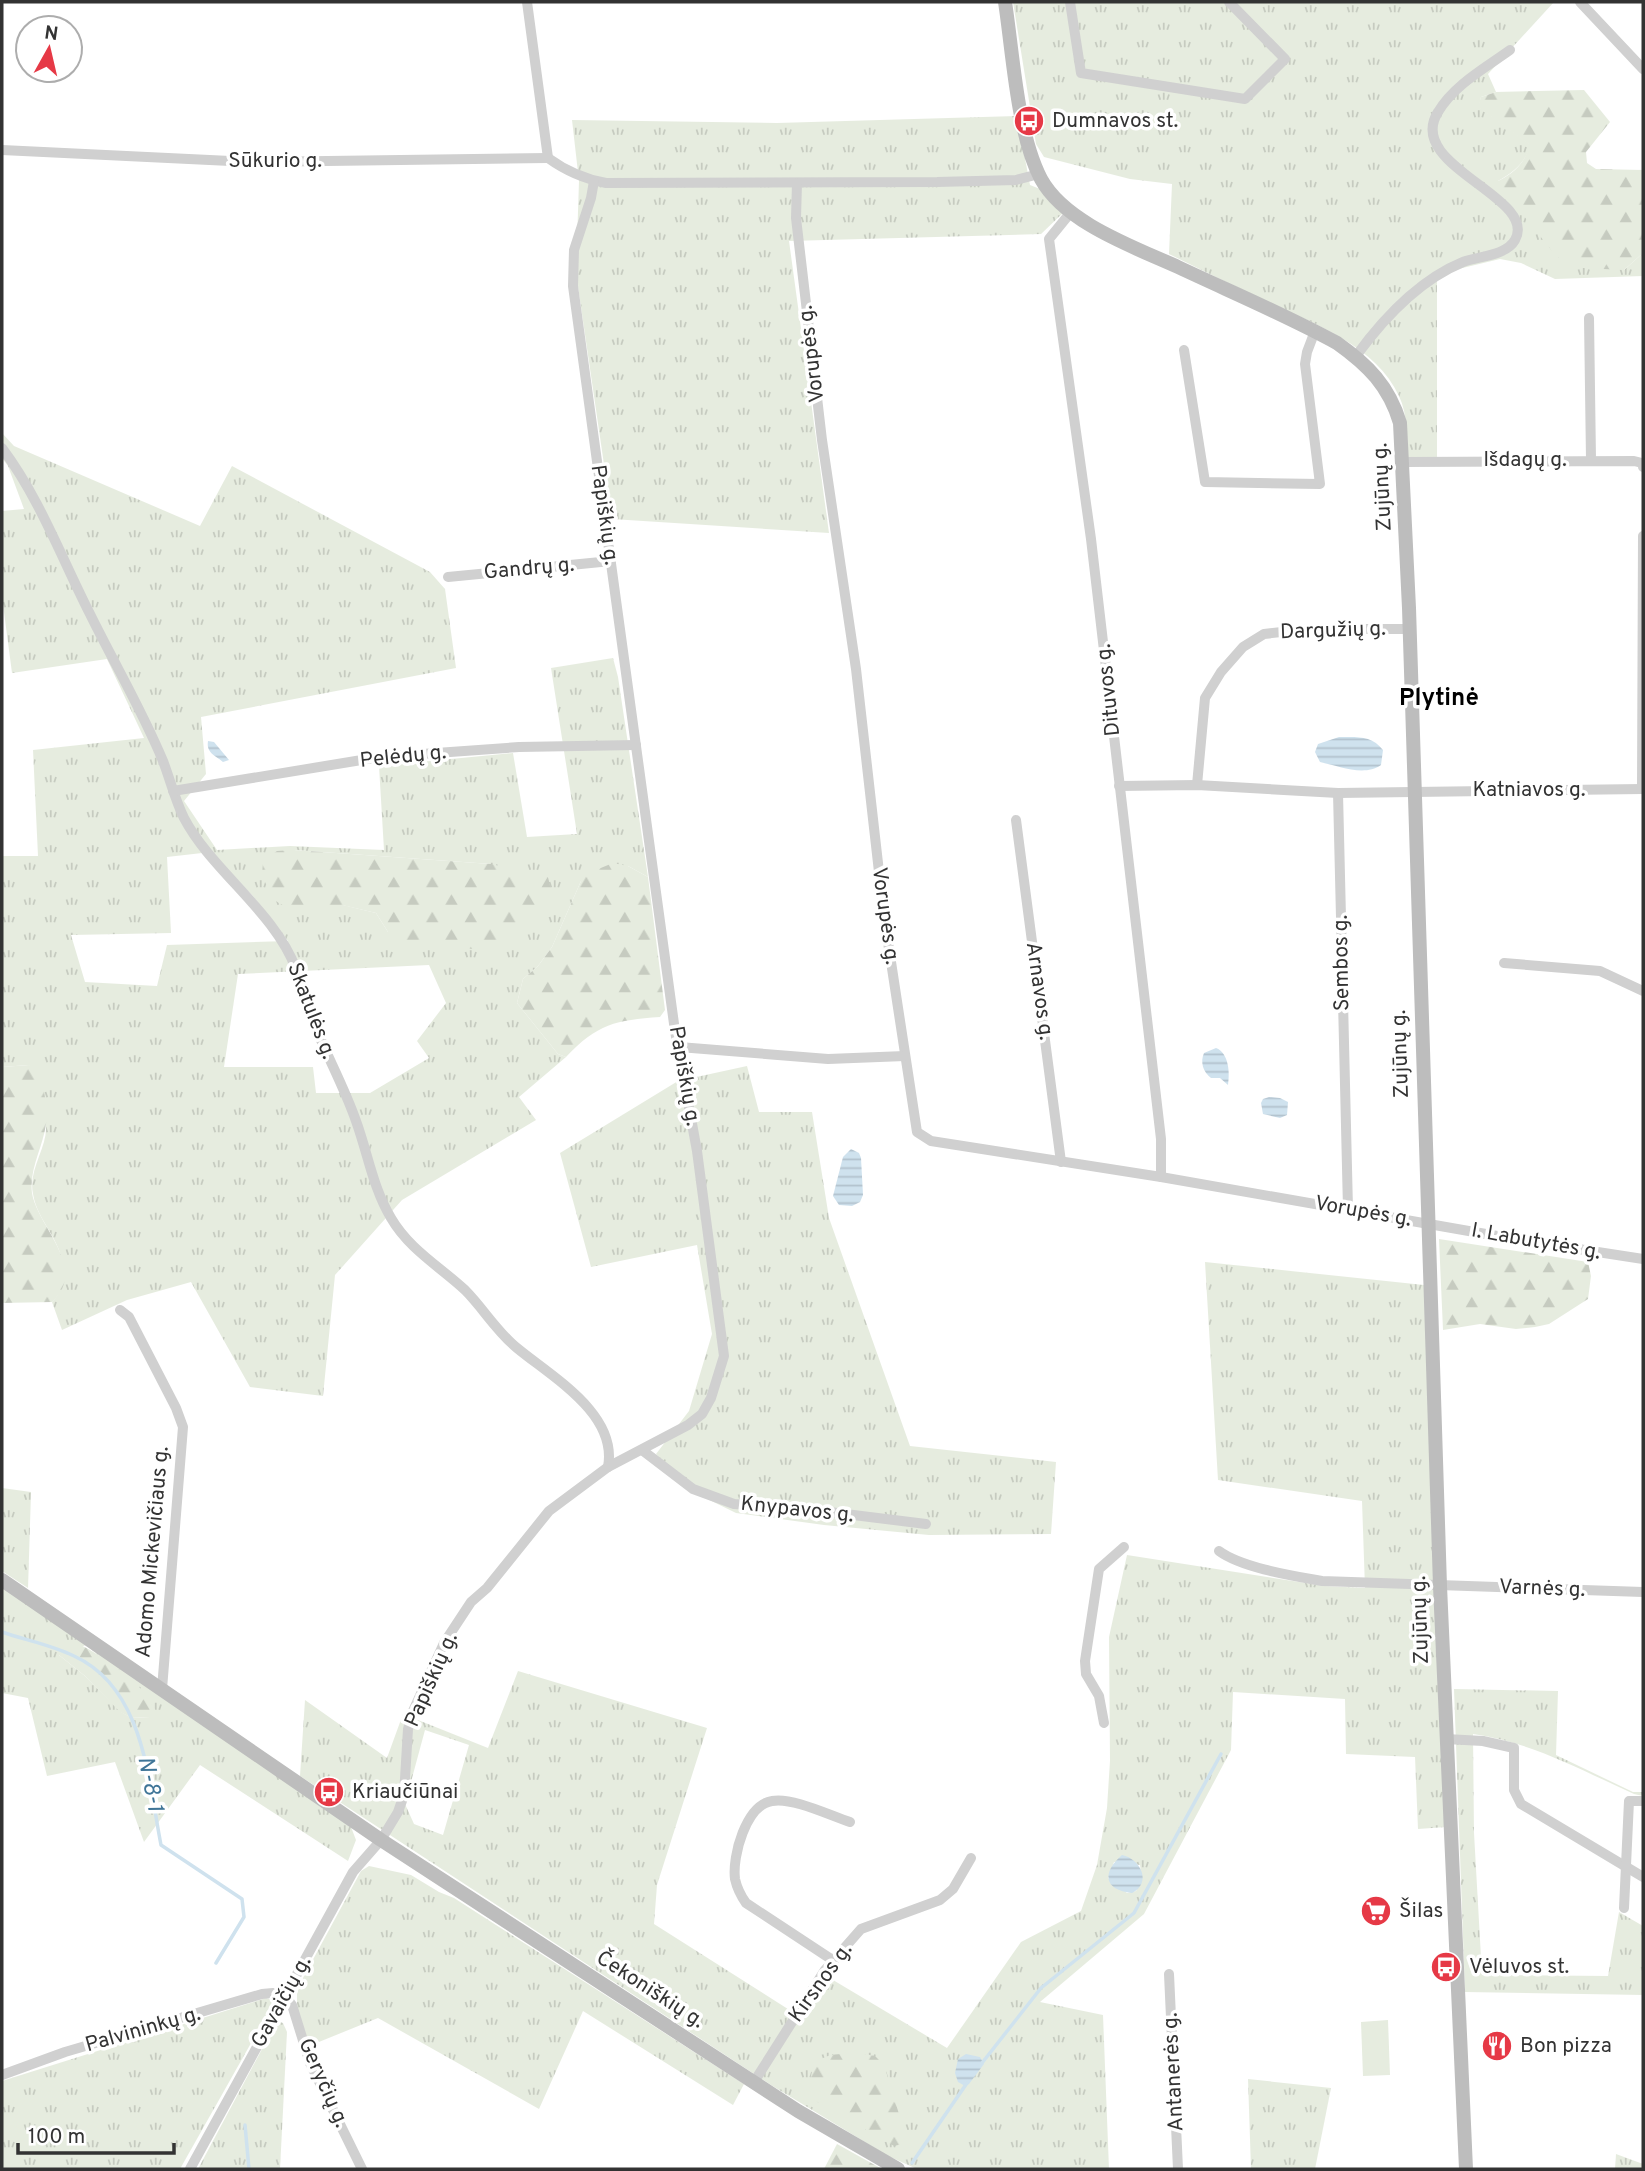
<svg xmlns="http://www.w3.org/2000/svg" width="1645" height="2171" font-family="Overpass,sans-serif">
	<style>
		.grass { fill: url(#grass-tufts); fill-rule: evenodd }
		.forest { fill: url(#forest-firs) }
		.pitch { fill: #e6ecdf }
		.water { fill: url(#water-rules) }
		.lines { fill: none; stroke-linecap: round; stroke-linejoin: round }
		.stream { stroke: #cfe2ee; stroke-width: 3.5 }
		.minor { stroke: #d0d0d0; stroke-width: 10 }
		.secondary { stroke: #bdbdbd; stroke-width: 14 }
		.labels { text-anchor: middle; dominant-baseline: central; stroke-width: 7; stroke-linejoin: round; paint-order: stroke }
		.poi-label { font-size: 21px; fill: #333; stroke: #fff; text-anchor: start }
		.street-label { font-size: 21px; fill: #333; stroke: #fff }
		.water-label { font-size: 23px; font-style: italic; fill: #3f7597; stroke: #fff }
		.quarter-label { font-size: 24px; font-weight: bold; fill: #000; stroke: #fff }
	</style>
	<defs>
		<pattern id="grass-tufts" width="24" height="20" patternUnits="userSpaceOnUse" patternTransform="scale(1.75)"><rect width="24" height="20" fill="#e6ecdf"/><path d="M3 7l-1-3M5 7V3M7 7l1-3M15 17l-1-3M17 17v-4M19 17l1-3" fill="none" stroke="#c6cbc0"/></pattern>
		<pattern id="forest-firs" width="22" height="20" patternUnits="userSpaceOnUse" patternTransform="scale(1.75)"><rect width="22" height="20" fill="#e6ecdf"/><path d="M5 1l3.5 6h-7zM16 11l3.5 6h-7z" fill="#c6cbc0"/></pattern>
		<pattern id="water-rules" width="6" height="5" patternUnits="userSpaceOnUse" patternTransform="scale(1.75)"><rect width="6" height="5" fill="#cfe2ee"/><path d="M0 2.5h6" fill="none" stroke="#b2c2cd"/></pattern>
	</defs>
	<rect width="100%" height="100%" fill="#fff"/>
	<g class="grass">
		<path d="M1013 2H1554L1488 74 1496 92 1481 97 1479 107 1531 145C1524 164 1515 171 1498 181L1624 270 1643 253V276L1555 279 1521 263 1500 259 1454 270 1437 279V458L1408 459C1407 439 1408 415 1399 396 1376 346 1316 325 1271 303 1237 287 1203 271 1169 254L1172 184 1130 179 1044 157 1036 144Z"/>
		<polygon points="1017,116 1030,185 1040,189 1063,213 1041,234 789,241 829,533 612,519 576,273 579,181 572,120 777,123"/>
		<path d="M2 433 14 446 200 526 232 466 430 572 445 589 456 668 201 717 206 774 184 801 217 850 290 846 384 850 379 766 513 753 527 837 577 834 551 668 613 658 618 677 648 877 628 866 581 881 552 947 538 966 523 979 517 1003 558 1054 566 1057 519 1097 536 1120 402 1200 335 1275 323 1396 250 1387 191 1282 127 1300 62 1330 52 1302C60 1294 60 1289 62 1278 68 1244 38 1225 33 1194 28 1170 47 1148 46 1127 46 1111 34 1081 29 1065L2 1067V856H38L33 750 144 738 107 659 12 673 2 597V511L24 509 8 466 2 458ZM294 850 491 864 388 932 376 913 343 905ZM211 852 252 895 288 941 167 945 157 986 85 982 71 935 171 933 167 857ZM429 965 446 1003 417 1041 429 1058 370 1093H316L313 1067H224L238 974Z"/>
		<polygon points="747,1066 759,1112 812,1112 829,1218 910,1446 1056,1462 1051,1534 929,1535 824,1525 736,1513 687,1489 656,1454 689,1411 712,1334 697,1245 591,1267 560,1153 678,1081"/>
		<path d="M1205 1262 1424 1285 1446 1827 1418 1829 1415 1757 1346 1754 1345 1699 1233 1692 1231 1750 1144 1914 1040 2002 1103 2015 1109 2169H917L888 2156 771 2085 300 1776 305 1700 387 1758 403 1714 488 1748 518 1671 707 1728 657 1885 654 1924 802 2018 828 1977 947 2048 1021 1942 1081 1911 1097 1865 1107 1808 1110 1761 1109 1637 1127 1555 1325 1586 1365 1588 1362 1501 1218 1480ZM425 1730 469 1745 443 1835 414 1824 405 1804ZM1114 1862 1140 1865 1142 1880 1136 1891 1127 1893 1108 1878Z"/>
		<polygon points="2,1488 31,1492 28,1588 2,1571"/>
		<path d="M2 1586 351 1827 356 1840 348 1861 200 1765 144 1842 115 1762 47 1776 28 1698 2 1693ZM86 1645 98 1655 150 1718 130 1717 121 1712 85 1676 59 1655Z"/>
		<path d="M1454 1689 1558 1691 1556 1755 1633 1792H1643V1796L1634 1794C1581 1770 1531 1742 1473 1734L1474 1833 1482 1975 1608 1976 1619 1912 1643 1926V1995L1465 1992Z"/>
		<polygon points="369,1866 411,1875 439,1892 454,1898 744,2084 733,2105 583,2011 539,2109 378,2018 309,2046 297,2007 297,1989 361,1871"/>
		<polygon points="266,1998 273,2000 273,2004 180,2169 2,2169 2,2081"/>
		<polygon points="277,2021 283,2023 287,2032 280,2169 198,2169"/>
		<polygon points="1248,2079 1331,2088 1315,2169 1251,2169"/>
		<polygon points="1616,2154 1643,2164 1643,2169 1615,2169"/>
	</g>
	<g class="forest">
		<path d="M1584 90 1610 122 1586 152 1587 163 1596 169 1643 170V253L1624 270 1583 268 1557 257 1498 184V181C1515 172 1524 164 1530 145L1478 107 1481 97 1496 92Z"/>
		<polygon points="294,850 491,864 548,877 551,890 515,941 496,951 407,943 388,932 376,913 342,905 293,911 274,900 262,876 263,861 277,851"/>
		<path d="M613 863 628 866 648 877 665 1010 660 1017C616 1020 597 1024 566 1057L558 1054 517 1003 523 979 538 966 552 947 581 881 586 874Z"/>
		<path d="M29 1065C40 1072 42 1080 44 1092 46 1103 48 1113 46 1124 43 1147 29 1169 32 1193 37 1226 89 1268 52 1302L2 1303V1067Z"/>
		<polygon points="1439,1239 1588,1262 1591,1276 1588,1299 1549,1324 1535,1327 1516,1329 1480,1324 1443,1330"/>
		<path d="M67 1641C83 1641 129 1675 140 1688 146 1695 151 1703 156 1711L155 1716 150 1718 130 1717 120 1712 85 1676 59 1655 57 1648Z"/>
		<path d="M864 2054 875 2056 884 2065 906 2137 902 2144 894 2146 812 2099C808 2090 809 2085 811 2076 817 2049 841 2055 864 2054Z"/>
		<polygon points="837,2144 882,2169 824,2169"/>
	</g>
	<polygon class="pitch" points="1388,2020 1390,2075 1363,2076 1361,2022"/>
	<g class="water">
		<path d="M1339 737C1356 737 1372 735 1383 750L1381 765C1364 777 1339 766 1320 762L1315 752 1318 744Z"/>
		<path d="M208 741 214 742 229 760 223 762C215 755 206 753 208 741Z"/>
		<path d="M1216 1048C1229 1053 1230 1073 1228 1085L1220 1078H1211C1203 1072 1200 1062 1204 1053Z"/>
		<polygon points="1269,1097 1280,1098 1288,1102 1287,1115 1280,1118 1263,1114 1261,1103 1263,1099"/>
		<polygon points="851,1149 859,1153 861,1158 863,1195 860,1202 852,1206 839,1205 833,1196 843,1157"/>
		<path d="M1122 1855C1141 1859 1152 1883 1132 1893 1103 1890 1102 1872 1122 1855Z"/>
		<polygon points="966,2054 980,2057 984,2064 969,2084 965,2086 958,2082 955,2073 958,2059"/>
	</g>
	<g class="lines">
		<g class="stream">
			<path d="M2 1632C25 1640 52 1645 74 1656 144 1688 148 1779 161 1845L242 1899 244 1917 216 1963"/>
			<polyline points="982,2063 1041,1988 1134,1913 1221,1754"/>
			<polyline points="245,2125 249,2169"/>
			<polyline points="912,2163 967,2083"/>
		</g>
		<g class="minor">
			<polyline points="527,2 548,158"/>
			<polyline points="1070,2 1081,73 1245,99 1285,59 1229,2"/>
			<polyline points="1580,2 1643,69"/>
			<polyline points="2,150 251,162 548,158"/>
			<path d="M548 158C566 171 584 179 606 183L937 182 1016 180 1039 174"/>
			<polyline points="797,183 796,218 822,440 856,669 884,916 917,1132 931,1141 1161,1177 1520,1240 1643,1259"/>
			<polyline points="1071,212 1049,239 1091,539 1161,1139 1161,1177"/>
			<polyline points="1589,318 1591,460"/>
			<polyline points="1184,350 1205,482 1320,484 1305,364 1307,352 1315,331"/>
			<path d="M1356 356C1383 319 1419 280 1463 262 1478 256 1506 256 1515 240 1539 197 1404 166 1438 112 1454 85 1485 68 1510 50"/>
			<path d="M2 448C39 497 62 559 90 614 114 663 142 710 163 761 170 779 175 800 184 818 211 870 275 912 296 969 303 988 307 1007 315 1026 328 1058 345 1089 356 1121 368 1154 373 1188 391 1218 409 1249 439 1266 465 1290 483 1308 497 1332 517 1348 552 1377 618 1414 608 1467"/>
			<polyline points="1403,462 1634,461 1642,463 1643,467"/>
			<polyline points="448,577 611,561"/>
			<polyline points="1197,785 1205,698 1221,672 1243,647 1264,634 1309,629 1409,629"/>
			<polyline points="1119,786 1197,785 1338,793 1643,789"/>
			<polyline points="1642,789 1643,536"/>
			<polyline points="173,791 380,757 519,747 636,745"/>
			<polyline points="1338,793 1348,1209"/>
			<polyline points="1016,820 1061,1162"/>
			<polyline points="1504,963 1600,971 1643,991"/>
			<polyline points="679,1047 828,1059 905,1056"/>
			<polyline points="120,1310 129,1317 176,1408 183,1427 162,1689"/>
			<polyline points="642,1450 693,1489 734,1504 805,1509 926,1524"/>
			<path d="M1219 1551C1242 1568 1294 1576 1322 1581L1643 1592"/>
			<polyline points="1104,1723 1099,1696 1086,1674 1085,1661 1099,1569 1124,1547"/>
			<polyline points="1446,1739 1483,1741 1514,1748 1514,1790 1521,1804 1643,1877"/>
			<polyline points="1624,1908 1629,1801 1643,1801"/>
			<path d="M834 1961 746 1903C741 1896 737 1888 735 1879 732 1856 746 1805 772 1801 792 1797 829 1815 850 1822"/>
			<polyline points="1169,1974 1178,2169"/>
			<polyline points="285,1996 292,2005 310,2063 362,2169"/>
			<polyline points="2,2075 65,2052 262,1994 273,1993 285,1996"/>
			<polyline points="754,2082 825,1970 861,1929 940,1900 953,1889 971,1858"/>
			<polyline points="190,2169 353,1872 381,1840 398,1812 404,1795 408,1729 413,1711 444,1643 471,1602 487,1588 549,1511 608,1467 688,1425 702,1414 711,1398 724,1356 697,1151 675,1031 573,286 574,250 591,198 594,181"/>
		</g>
		<g class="secondary">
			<path d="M1005 2C1013 54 1017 133 1041 179 1065 223 1134 247 1178 267 1231 292 1286 315 1337 343 1368 365 1389 386 1400 423L1409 608 1440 1586 1466 2169"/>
			<polyline points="2,1580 381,1840 798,2111 898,2169"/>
		</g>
	</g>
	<defs>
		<g id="bus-disc" transform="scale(1.575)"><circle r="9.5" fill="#e63946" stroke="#fff"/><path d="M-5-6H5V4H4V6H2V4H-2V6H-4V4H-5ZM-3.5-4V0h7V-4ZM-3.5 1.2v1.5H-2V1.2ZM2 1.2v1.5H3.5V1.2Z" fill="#fff"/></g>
		<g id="supermarket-disc" transform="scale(1.575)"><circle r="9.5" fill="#e63946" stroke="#fff"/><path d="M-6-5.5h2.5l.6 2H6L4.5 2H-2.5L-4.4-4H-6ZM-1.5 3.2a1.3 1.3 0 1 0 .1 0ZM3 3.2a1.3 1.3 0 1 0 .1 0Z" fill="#fff"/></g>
		<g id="restaurant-disc" transform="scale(1.575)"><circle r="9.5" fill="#e63946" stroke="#fff"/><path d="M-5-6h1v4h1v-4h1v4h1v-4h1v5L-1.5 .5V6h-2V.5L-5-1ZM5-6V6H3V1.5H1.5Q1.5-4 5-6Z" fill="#fff"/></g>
	</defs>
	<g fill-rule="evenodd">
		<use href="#bus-disc" x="1029" y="121"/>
		<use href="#bus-disc" x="329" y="1792"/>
		<use href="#supermarket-disc" x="1376" y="1911"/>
		<use href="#bus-disc" x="1446" y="1967"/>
		<use href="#restaurant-disc" x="1497" y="2046"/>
	</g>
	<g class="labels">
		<g class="poi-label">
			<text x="1052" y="121">Dumnavos st.</text>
			<text x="352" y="1792">Kriaučiūnai</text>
			<text x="1399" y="1911">Šilas</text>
			<text x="1469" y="1967">Vėluvos st.</text>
			<text x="1520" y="2046">Bon pizza</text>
		</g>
		<g class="street-label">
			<text x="275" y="161">Sūkurio g.</text>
			<text transform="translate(812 354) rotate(-97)">Vorupės g.</text>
			<text x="1525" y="460">Išdagų g.</text>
			<text transform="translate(1383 487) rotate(-93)">Zujūnų g.</text>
			<text transform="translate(604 515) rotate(82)">Papiškių g.</text>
			<text transform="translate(529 569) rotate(-5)">Gandrų g.</text>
			<text transform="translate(1333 631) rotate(-2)">Dargužių g.</text>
			<text transform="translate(1109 690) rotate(-96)">Dituvos g.</text>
			<text transform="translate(403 757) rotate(-6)">Pelėdų g.</text>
			<text x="1529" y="790">Katniavos g.</text>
			<text transform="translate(885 916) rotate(82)">Vorupės g.</text>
			<text transform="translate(1342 963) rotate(-91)">Sembos g.</text>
			<text transform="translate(1039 991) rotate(82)">Arnavos g.</text>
			<text transform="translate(311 1011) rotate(69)">Skatulės g.</text>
			<text transform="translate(1401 1054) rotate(-92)">Zujūnų g.</text>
			<text transform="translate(684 1076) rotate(80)">Papiškių g.</text>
			<text transform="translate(1363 1212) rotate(10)">Vorupės g.</text>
			<text transform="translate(1536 1242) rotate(10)">I. Labutytės g.</text>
			<text transform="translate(797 1510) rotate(6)">Knypavos g.</text>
			<text transform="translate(153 1552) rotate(-85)">Adomo Mickevičiaus g.</text>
			<text transform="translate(1542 1589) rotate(2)">Varnės g.</text>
			<text transform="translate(1421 1620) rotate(-92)">Zujūnų g.</text>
			<text transform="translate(432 1680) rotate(-66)">Papiškių g.</text>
			<text transform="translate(821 1983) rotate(-54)">Kirsnos g.</text>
			<text transform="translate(650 1990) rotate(33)">Čekoniškių g.</text>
			<text transform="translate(282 2002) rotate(-61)">Gavaičių g.</text>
			<text transform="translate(143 2030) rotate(-16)">Palvininkų g.</text>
			<text transform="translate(1174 2072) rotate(-93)">Antanerės g.</text>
			<text transform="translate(323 2083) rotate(66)">Geryčių g.</text>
		</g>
		<g class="water-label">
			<text transform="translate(149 1784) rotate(79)">N-8-1</text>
		</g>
		<g class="quarter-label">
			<text x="1439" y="699">Plytinė</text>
		</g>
	</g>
	<rect width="1645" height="2171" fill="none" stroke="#333333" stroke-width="7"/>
	<g transform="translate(49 49) rotate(8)"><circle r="33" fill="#ffffff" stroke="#adadad" stroke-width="2"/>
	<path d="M0-5L12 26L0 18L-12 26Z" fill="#e63946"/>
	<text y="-10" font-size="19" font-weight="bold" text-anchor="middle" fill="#333333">N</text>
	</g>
	<path d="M18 2143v10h156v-10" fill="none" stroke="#333333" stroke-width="3.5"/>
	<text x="28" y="2143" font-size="21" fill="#333333" stroke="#ffffff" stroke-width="5" paint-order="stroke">100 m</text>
</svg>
